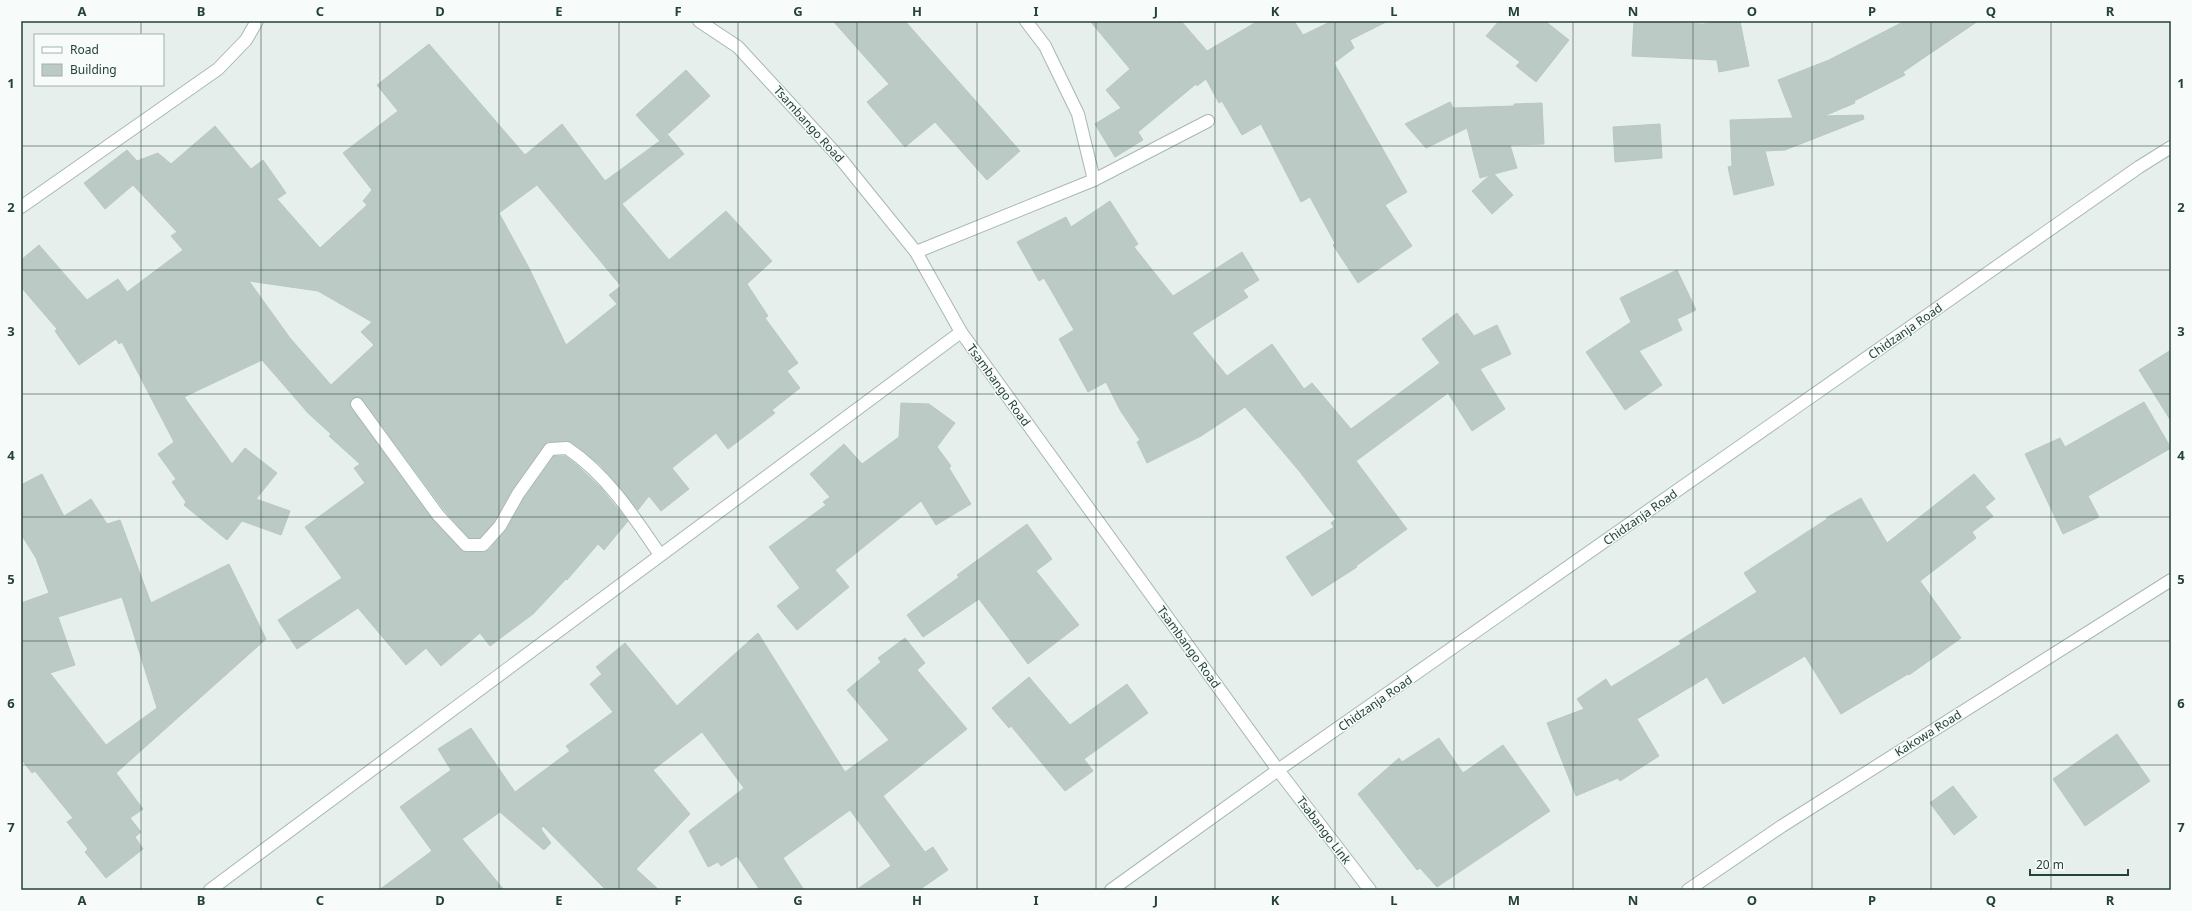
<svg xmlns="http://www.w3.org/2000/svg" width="2192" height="911" font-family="'Noto Sans',sans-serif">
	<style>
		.building { fill: #bbcac4; stroke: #b8c9c2; fill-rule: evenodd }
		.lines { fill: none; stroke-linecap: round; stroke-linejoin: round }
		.minor-casing { stroke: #a8b8b2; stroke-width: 14 }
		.minor { stroke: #fff; stroke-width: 12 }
		.grid { fill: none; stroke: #24423a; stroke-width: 1; stroke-opacity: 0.55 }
		.labels { text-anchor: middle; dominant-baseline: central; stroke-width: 3; stroke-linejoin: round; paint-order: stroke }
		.street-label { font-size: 12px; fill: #24423a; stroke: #f7fbf9 }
		.neatline { fill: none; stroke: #24423a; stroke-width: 1.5 }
		.grid-label { font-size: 13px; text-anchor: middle; font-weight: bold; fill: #24423a }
	</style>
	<rect width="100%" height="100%" fill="#e6efeb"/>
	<g class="building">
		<polygon points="833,21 905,21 1020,151 987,180 935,122 905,147 867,102 889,84"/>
		<polygon points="1090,21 1181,21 1207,51 1258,21 1294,21 1303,35 1332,21 1388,21 1350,40 1354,48 1334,63 1407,192 1385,205 1412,246 1358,283 1333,245 1335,243 1310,197 1301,202 1261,124 1242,135 1222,101 1219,103 1206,79 1197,86 1196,84 1138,132 1143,140 1115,157 1095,124 1121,108 1106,90 1130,69"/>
		<polygon points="1499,21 1545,21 1569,40 1536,82 1516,66 1520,62 1486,36"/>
		<polygon points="1634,21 1703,24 1719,21 1740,21 1749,66 1719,72 1717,60 1632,56"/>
		<polygon points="1905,21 1978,21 1903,72 1905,75 1854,101 1855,103 1824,116 1863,115 1864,119 1785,150 1765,151 1774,185 1734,195 1728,167 1732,166 1730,120 1793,118 1778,80 1829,60"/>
		<path d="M429 44 525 155 562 124 605 181 668 135 684 154 622 204 669 260 726 211 772 261 747 284 768 316 765 318 798 363 787 371 800 388 772 410 775 413 728 449 716 433 672 468 689 489 661 511 649 496 638 510 600 465 571 442 567 441 547 442 512 490 494 522 480 538H469L444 510 363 400 357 397 352 398 350 404 351 408 432 519 463 552H483L489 550 506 530 524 498 554 456H565L577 465 601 488 628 521 604 550 598 544 567 580 566 579 533 614 490 646 480 633 441 666 426 648 406 665 358 608 297 649 278 620 342 578 305 527 365 483 354 468 360 464 329 436 331 434 308 413 262 360 184 397 232 464 245 448 277 473 256 499 290 511 281 535 242 521 227 540 184 505 186 502 172 482 176 479 158 454 174 442 122 342 119 344 116 339 79 365 55 331 57 329 21 287V260L39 245 87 300 118 279 127 292 183 250 171 236 177 232 133 185 105 209 84 183 127 150 137 161 158 153 171 164 215 126 251 169 263 160 286 193 277 199 320 248 367 205 363 201 372 190 343 153 398 111 377 85ZM537 185 621 286 609 295 617 304 566 345 529 268 499 213ZM249 281 318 291 372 322 361 332 374 345 331 385 290 338Z"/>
		<polygon points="686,70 710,96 660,141 636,115"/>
		<polygon points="1450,102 1453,108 1514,106 1514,104 1542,103 1544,144 1510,145 1517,168 1494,174 1513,195 1492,214 1472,191 1490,175 1480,178 1467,128 1426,148 1405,124"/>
		<polygon points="1660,124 1662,158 1615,162 1613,127"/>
		<polygon points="1110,201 1138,244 1134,247 1173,296 1242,252 1259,280 1243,290 1248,297 1192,333 1227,376 1272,344 1304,389 1312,383 1351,429 1440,363 1422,339 1457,313 1474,336 1497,325 1511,354 1480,369 1505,409 1472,431 1448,393 1356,461 1407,529 1356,566 1357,567 1312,596 1286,557 1334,527 1331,523 1336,519 1300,472 1245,407 1201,436 1147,463 1137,442 1140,440 1120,410 1106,382 1088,392 1059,339 1074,330 1044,278 1039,281 1017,242 1066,217 1071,227"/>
		<polygon points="1677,270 1696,310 1677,319 1682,330 1639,351 1662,385 1625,410 1586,352 1631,322 1620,298"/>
		<polygon points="2171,350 2171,421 2139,370"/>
		<polygon points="2144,402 2171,448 2088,496 2099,517 2063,534 2025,454 2060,438 2065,447"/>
		<polygon points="901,403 929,404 955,423 937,447 951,466 949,468 971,504 936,525 921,501 835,570 849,587 797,630 777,606 800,588 769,547 826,505 823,502 830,497 810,474 844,444 862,464 899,437"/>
		<path d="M42 474 64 516 91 499 107 524 120 520 151 603 229 564 266 639 116 773 143 809 130 818 141 832 135 837 143 849 106 878 85 852 88 849 67 822 73 818 35 771 32 773 21 759V603L49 593 36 558 21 534V485ZM122 597 157 708 106 745 50 673 75 665 58 617Z"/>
		<polygon points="1974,474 1995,499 1985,507 1993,516 1972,532 1976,538 1920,581 1961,638 1909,675 1908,674 1841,714 1805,656 1723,704 1707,677 1637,719 1659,756 1620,781 1618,778 1576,796 1547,723 1584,709 1577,699 1606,679 1611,687 1681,644 1679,641 1757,592 1744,573 1827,519 1826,518 1861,498 1887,543"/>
		<polygon points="1027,524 1052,559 1036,571 1079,625 1028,664 979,599 923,637 907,615 959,577 957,575"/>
		<polygon points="758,633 845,772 889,740 847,690 881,662 878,658 905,638 925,663 917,670 967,729 883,796 925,852 933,847 948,870 919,890 856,890 891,866 850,810 783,858 804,890 760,890 737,856 721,866 718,862 708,867 689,831 744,788 702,732 653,770 690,814 636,869 659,890 606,890 543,826 541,829 551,843 544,850 500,812 462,839 504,890 379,890 432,851 400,807 451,770 438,749 471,728 515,792 570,751 566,746 613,712 590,684 602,674 596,667 625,643 677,706"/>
		<polygon points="1029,677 1070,725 1127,684 1148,713 1084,759 1093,771 1065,791 1011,726 1009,728 992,708"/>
		<polygon points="2117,734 2150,781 2085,826 2053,779"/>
		<polygon points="1439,738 1463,773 1503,745 1550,811 1437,887 1420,868 1417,870 1358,794 1399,758 1402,762"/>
		<polygon points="1953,786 1977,817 1954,835 1930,803"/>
	</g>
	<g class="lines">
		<g class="minor-casing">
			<g id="minor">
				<polyline points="699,21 738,47 840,158 916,252 961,332 1278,770 1370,890"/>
				<polyline points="1026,21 1045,46 1078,114 1094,180"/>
				<polyline points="21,207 218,69 246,40 257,21"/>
				<polyline points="916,252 1094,180 1208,121"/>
				<path d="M357 404 438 515 466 545H483L500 526 518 494 550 449 567 448C607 475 633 515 660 555"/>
				<polyline points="210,890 961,332"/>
				<polyline points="1111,890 1278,770 2139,167 2171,147"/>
				<polyline points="1688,890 1782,826 2171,580"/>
			</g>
		</g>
		<use href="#minor" class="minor"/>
	</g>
	<path class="grid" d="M141 21V35M261 21V890M380 21V890M499 21V890M619 21V890M738 21V890M857 21V890M977 21V890M1096 21V890M1215 21V890M1335 21V890M1454 21V890M1573 21V890M1693 21V890M1812 21V890M1931 21V890M2051 21V890M141 85V890M21 146H2171M21 270H2171M21 394H2171M21 517H2171M21 641H2171M21 765H2171"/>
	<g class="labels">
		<g class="street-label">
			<text transform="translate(809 124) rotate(48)">Tsambango Road</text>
			<text transform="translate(1905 331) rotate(-35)">Chidzanja Road</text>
			<text transform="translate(999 385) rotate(54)">Tsambango Road</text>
			<text transform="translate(1640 517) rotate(-35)">Chidzanja Road</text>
			<text transform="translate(1189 647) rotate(54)">Tsambango Road</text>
			<text transform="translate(1375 703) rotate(-35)">Chidzanja Road</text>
			<text transform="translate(1928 733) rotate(-32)">Kakowa Road</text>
			<text transform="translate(1324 830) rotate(53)">Tsabango Link</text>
		</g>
	</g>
	<rect width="2192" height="911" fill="none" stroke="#f7fbf9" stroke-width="44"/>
	<rect x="34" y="34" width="130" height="52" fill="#f7fbf9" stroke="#a3b1ad"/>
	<rect x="42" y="47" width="20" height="6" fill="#ffffff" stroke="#a3b1ad"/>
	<text x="70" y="54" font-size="12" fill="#24423a">Road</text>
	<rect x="42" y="64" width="20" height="12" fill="#bbcac4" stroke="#a3b1ad"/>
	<text x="70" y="74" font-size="12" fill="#24423a">Building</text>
	<path d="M2030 869v6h98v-6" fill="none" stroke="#24423a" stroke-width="2"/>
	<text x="2036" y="869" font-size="12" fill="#24423a" stroke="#f7fbf9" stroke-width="3" paint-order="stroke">20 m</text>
	<rect x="22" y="22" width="2148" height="867" class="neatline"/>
	<g class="grid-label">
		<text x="82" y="16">A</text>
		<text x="201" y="16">B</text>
		<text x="320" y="16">C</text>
		<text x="440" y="16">D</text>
		<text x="559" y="16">E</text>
		<text x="678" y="16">F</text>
		<text x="798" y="16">G</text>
		<text x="917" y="16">H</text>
		<text x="1036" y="16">I</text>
		<text x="1156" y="16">J</text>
		<text x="1275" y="16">K</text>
		<text x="1394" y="16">L</text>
		<text x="1514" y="16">M</text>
		<text x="1633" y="16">N</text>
		<text x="1752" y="16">O</text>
		<text x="1872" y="16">P</text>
		<text x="1991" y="16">Q</text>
		<text x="2110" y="16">R</text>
		<text x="11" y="88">1</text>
		<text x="2181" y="88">1</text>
		<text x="11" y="212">2</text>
		<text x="2181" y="212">2</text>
		<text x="11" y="336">3</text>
		<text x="2181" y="336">3</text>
		<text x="11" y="460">4</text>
		<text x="2181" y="460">4</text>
		<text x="11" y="584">5</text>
		<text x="2181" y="584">5</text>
		<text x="11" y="708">6</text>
		<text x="2181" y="708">6</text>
		<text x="11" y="832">7</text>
		<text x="2181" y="832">7</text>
		<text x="82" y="905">A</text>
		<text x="201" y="905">B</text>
		<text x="320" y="905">C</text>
		<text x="440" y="905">D</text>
		<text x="559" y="905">E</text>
		<text x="678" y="905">F</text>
		<text x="798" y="905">G</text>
		<text x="917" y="905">H</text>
		<text x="1036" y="905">I</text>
		<text x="1156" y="905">J</text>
		<text x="1275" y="905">K</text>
		<text x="1394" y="905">L</text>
		<text x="1514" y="905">M</text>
		<text x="1633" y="905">N</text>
		<text x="1752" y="905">O</text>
		<text x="1872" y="905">P</text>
		<text x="1991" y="905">Q</text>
		<text x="2110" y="905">R</text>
	</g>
</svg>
